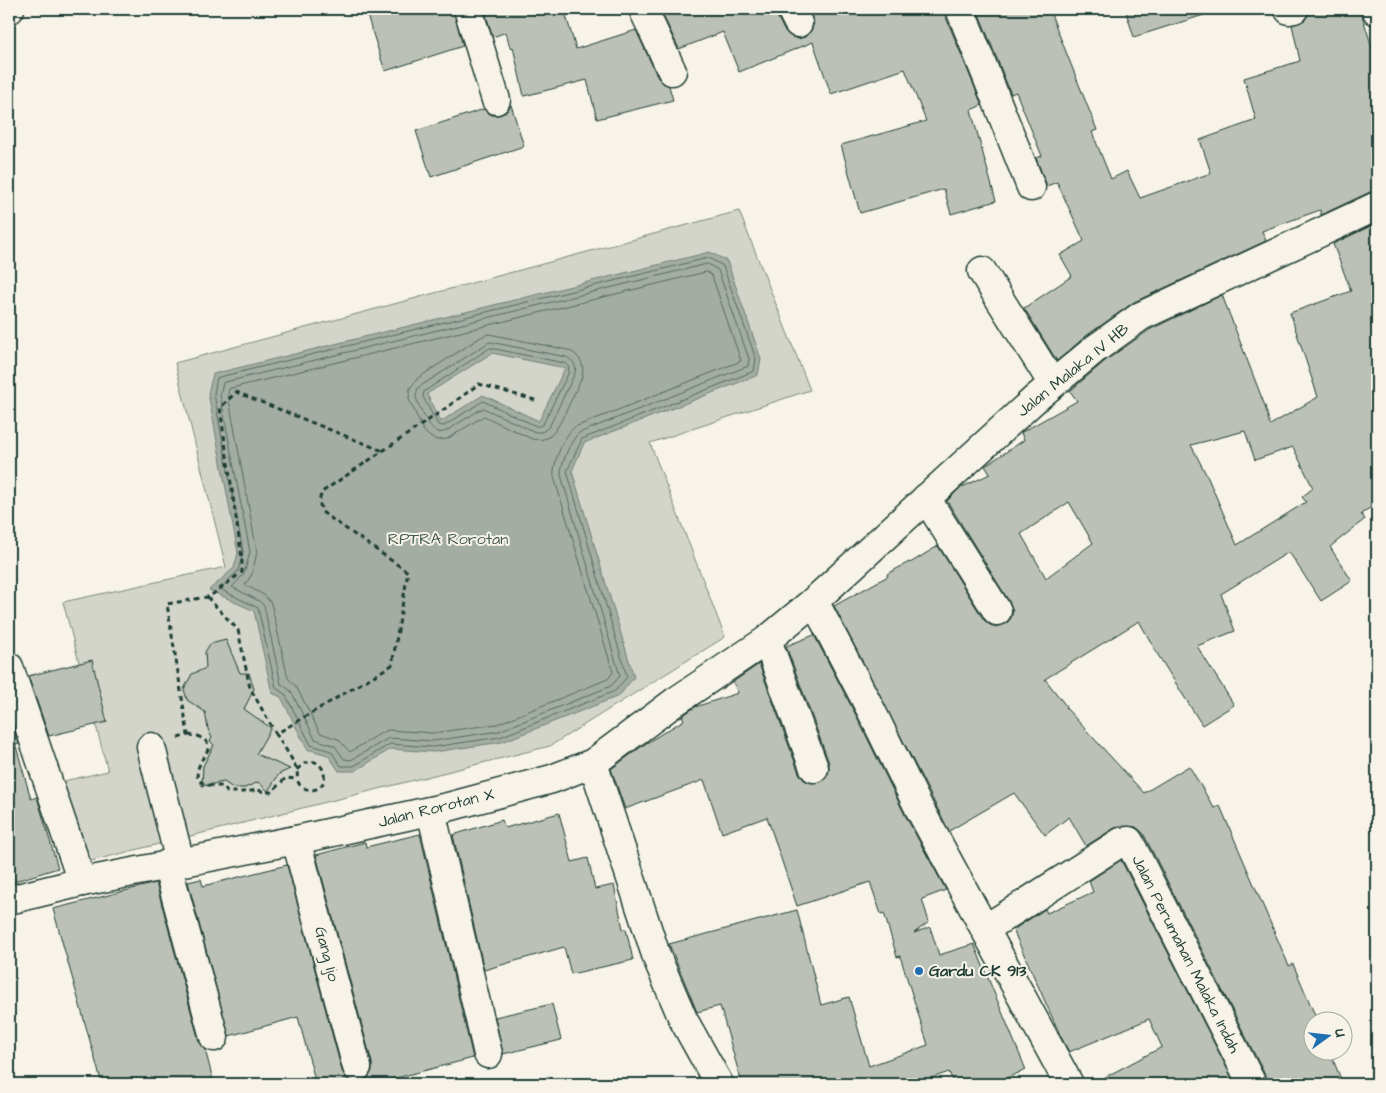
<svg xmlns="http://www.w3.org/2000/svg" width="1386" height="1093" font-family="'Architects Daughter',sans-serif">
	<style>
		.green { fill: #d3d5ca; stroke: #79897f }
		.water { fill: #a4ada3; stroke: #6f8077; fill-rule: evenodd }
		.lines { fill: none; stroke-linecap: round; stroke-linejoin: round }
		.shore { stroke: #546a60; stroke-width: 1 }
		.building { fill: #bbc1b6; stroke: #1f3d34; fill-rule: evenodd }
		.minor-casing { stroke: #1f3d34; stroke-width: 31 }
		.path { stroke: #1f3d34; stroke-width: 3; stroke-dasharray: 5 4; stroke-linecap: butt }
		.minor { stroke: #f7f3e8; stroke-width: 28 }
		.poi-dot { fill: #1f6fb2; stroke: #f7f3e8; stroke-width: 2 }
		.labels { text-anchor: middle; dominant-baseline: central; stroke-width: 4; stroke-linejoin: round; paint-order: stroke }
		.street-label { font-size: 16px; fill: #1f3d34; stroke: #f7f3e8 }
		.park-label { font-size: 16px; fill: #435b52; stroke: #f7f3e8 }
		.poi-label { font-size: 16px; font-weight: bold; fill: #1f3d34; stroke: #f7f3e8; text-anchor: start }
	</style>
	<rect width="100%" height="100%" fill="#f7f3e8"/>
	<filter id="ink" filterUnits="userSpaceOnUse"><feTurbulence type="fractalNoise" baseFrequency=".02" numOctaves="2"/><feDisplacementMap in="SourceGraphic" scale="10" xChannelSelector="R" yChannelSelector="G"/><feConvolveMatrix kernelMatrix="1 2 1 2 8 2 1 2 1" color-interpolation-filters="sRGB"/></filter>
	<g filter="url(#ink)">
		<polygon class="green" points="739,211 810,390 650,443 725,637 550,746 71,866 42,786 108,771 63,602 226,567 175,363"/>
		<path class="water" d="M710 252 727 261 761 359 758 375 584 443 572 471 634 677 619 696 502 742 434 752 391 749 355 771H339L328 755 307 749 281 697 272 693 254 611 209 590 234 568 238 553 208 393 213 374ZM492 353 565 368 539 421 483 395 440 422 427 394Z"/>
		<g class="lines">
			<g class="shore">
				<polygon points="709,258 723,266 756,359 754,371 582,439 567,471 627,677 615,691 500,737 433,747 390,744 354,766 341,766 331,751 311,745 285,694 276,688 258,608 220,589 238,571 243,552 214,394 217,378"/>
				<path d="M708 264 718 270 749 359 748 366 579 433C571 439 560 466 561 475L620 676 611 686 499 731 433 741 389 738 351 760 344 759 335 746 315 739 291 691 281 684 264 606 259 601 232 587 244 574 250 552 220 394 223 383Z"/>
				<path d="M707 272 712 276 741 361 575 427C564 434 552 465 554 477L613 672 608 679 497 724 433 733 388 730 381 733 350 752 338 739 320 733 297 688 288 678 271 603 264 595 245 585 252 574 257 552 228 394 229 389Z"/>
				<path d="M489 334 568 350C580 355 585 365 582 377 576 389 560 428 551 435 546 440 539 440 532 439L484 416 447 439 437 440 430 437 423 430 409 399 410 388 418 378 481 337Z"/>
				<path d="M490 342 566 357C573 360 577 365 575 373L549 427 542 432H535L483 408 446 431C442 433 438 433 434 430 429 427 417 403 416 397 416 393 417 392 418 388Z"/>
				<polygon points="490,348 564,363 568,365 569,372 543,424 540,426 536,426 483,401 444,426 438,425 423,397 424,392"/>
			</g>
		</g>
		<g class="building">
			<polygon points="365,9 453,9 463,46 385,71"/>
			<polygon points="484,9 564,9 576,49 636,30 658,78 663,83 669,86 673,100 597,119 587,80 524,96 513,47 510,48 506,32 493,37"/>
			<polygon points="660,9 775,9 777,16 784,30 790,36 798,39 805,37 811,31 814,23 808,9 945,9 945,15 982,105 971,110 996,201 951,214 944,189 860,213 841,145 926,121 905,69 831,94 813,42 739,72 723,32 679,49"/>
			<polygon points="977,9 1049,9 1097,130 1092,132 1111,179 1127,171 1140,198 1211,173 1200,140 1256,120 1244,78 1300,61 1292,25 1305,20 1309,14 1309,9 1360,9 1372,47 1374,46 1377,59 1377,191 1370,192 1321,215 1320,210 1262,231 1266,241 1134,302 1086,336 1057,361 1024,308 1072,276 1060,255 1084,241 1057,182 1047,186 1036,158 1042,156 1016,92 1011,94"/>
			<polygon points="1125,9 1206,9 1207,14 1134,37"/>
			<polygon points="511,105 524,146 431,177 416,131 484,109 492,115 500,115 507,111"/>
			<path d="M1377 223V503L1361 514 1365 519 1330 547 1352 581 1321 601 1289 552 1221 594 1235 631 1197 646 1234 705 1202 725 1158 655 1139 621 1045 679 1066 706 1065 707 1144 793 1189 766 1214 808 1220 806 1289 966 1293 964 1317 1020H1314V1050H1329L1343 1084H1268L1266 1077 1143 833 1136 827 1119 826 1113 829 1086 846 1069 817 1045 835 1014 793 949 831 834 606 888 576 887 574 909 562 910 563 938 546 984 620 990 625 997 627 1006 624 1011 618 1013 611 1010 603 947 501 960 488 990 474 985 466 1024 440 1021 433 1022 432 1077 401 1070 391 1105 361 1149 330 1222 295 1265 406 1270 425 1318 397 1290 313 1351 291 1333 244ZM1245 431 1255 460 1293 447 1313 488 1302 497 1306 502 1237 545 1208 478 1191 445ZM1069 502 1093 543 1046 578 1021 534Z"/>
			<polygon points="814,635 858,719 905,815 946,890 922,899 929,922 914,933 930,927 939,955 974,944 1026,1070 991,1084 954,1084 949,1072 914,1084 742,1084 720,1006 697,1012 669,944 797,910 821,1005 849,997 869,1066 928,1045 900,956 897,957 884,913 881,914 870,882 797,906 767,817 722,833 704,780 625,809 611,769 645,744 684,720 682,716 695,707 738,693 733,682 759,664 799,773 804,780 811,783 820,782 826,778 829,771 829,763 786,646"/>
			<polygon points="226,640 240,673 249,673 254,689 244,709 271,728 256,754 290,769 279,774 268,791 258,782 245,788 233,788 224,782 202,786 203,766 214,745 210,741 212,738 208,729 205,712 187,700 184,689 192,674 206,668 205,652 210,644"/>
			<polygon points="92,660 107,722 49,736 28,676"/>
			<polygon points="9,715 19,744 9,746"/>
			<polygon points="16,746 31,799 37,797 58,868 9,883 9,747"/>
			<polygon points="559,813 572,862 588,858 595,889 614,885 623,929 626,929 633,960 571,974 564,947 484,970 453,835 502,820 505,828"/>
			<polygon points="420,834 473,1058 373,1084 316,1084 298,1017 229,1036 188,882 201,879 203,886 287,865 342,1071 346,1078 353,1082 361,1082 368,1078 372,1071 372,1063 316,855 365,842 366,847"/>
			<polygon points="1121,860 1235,1084 1092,1084 1162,1047 1149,1019 1069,1052 1061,1037 1013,930 1045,909 1047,913 1093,892 1089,881"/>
			<polygon points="156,883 199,1041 205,1049 214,1084 102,1084 53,909"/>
			<polygon points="552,1004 561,1040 503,1054 495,1017"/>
		</g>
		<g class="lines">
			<g class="minor-casing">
				<g id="minor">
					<polyline points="9,9 10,9"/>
					<polyline points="468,9 496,100"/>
					<polyline points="643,9 672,71"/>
					<polyline points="791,9 798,23"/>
					<polyline points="960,9 1031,187"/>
					<polyline points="1376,9 1377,11"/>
					<polyline points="1289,10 1294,9"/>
					<polyline points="982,271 1053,384"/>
					<polyline points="926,498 997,611"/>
					<polyline points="814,601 872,712 919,808 1069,1084"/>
					<polyline points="767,640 814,768"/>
					<polyline points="9,667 82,882"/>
					<polyline points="151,747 180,862"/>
					<polyline points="593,763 657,958 683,1019 719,1084"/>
					<polyline points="431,811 488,1054"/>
					<polyline points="296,840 357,1067"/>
					<polyline points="167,864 214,1037"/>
					<polyline points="9,900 82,882 296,840 448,807 552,779 593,763 676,701 767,640 814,601 1035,399 1095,349 1141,316 1377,206"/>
					<polyline points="985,929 1121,842 1129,841 1252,1084"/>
				</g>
			</g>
			<g class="path">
				<polyline points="207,597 238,630 250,688 276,734"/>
				<path d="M188 735 198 736 207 742 208 750C193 772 190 787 223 786L227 792H244L258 790 265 792H271L286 778 296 779"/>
				<polyline points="178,738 188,735 167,604 207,597 213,594 242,572 242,559 220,408 236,392 383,451"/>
				<path d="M297 770C321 743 337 789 311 790 307 790 303 788 300 785 296 780 298 777 297 771 296 764 281 742 276 734L392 665 408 572 322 512 319 501 322 492 439 413 479 384 538 401"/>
			</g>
			<use href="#minor" class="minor"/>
		</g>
	</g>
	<circle class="poi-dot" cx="919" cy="971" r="5"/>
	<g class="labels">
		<g class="street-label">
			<text transform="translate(1073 370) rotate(-39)">Jalan Malaka IV HB</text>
			<text transform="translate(436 808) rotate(-14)">Jalan Rorotan X</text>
			<text transform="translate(327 954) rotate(75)">Gang Ijo</text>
			<text transform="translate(1186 954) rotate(63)">Jalan Perumahan Malaka Indah</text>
		</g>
		<g class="park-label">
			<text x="448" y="539">RPTRA Rorotan</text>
		</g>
		<g class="poi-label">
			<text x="929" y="971">Gardu CK 913</text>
		</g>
	</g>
	<rect width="1386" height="1093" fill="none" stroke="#f7f3e8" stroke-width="30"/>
	<rect x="15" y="15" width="1356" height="1063" fill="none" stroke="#1f3d34" stroke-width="2" filter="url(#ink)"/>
	<g transform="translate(1328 1036) rotate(75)"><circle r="24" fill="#f7f3e8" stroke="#a1aaa0"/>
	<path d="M0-4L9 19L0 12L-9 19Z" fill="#1f6fb2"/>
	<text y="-8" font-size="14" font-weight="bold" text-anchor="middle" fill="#1f3d34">U</text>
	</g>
</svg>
